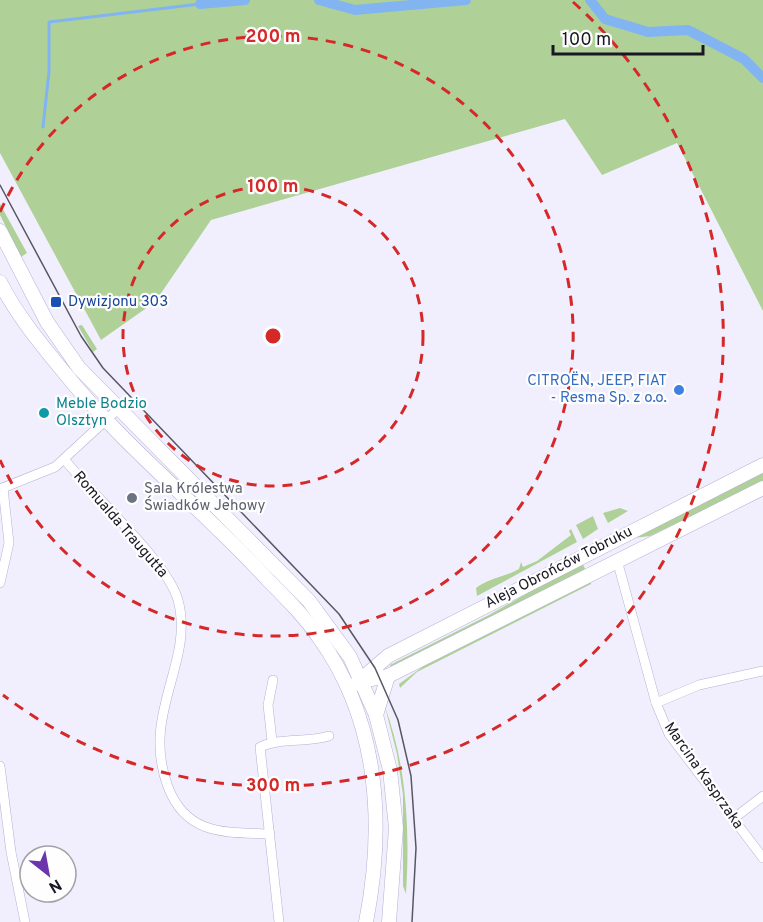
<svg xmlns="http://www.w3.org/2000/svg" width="763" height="922" font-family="Overpass,sans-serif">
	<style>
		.green { fill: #afd198 }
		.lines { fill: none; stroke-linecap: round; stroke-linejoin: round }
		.stream { stroke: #82b4f1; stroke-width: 3 }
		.canal { stroke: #82b4f1; stroke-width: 10 }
		.minor-casing { stroke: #b4b0d2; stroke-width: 10 }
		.secondary-casing { stroke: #b4b0d2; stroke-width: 15 }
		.minor { stroke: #fff; stroke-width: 9 }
		.secondary { stroke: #fff; stroke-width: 14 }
		.tram { stroke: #585663; stroke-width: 1.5 }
		.ring { fill: none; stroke: #d62828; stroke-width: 3; stroke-dasharray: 10 8 }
		.transit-dot { fill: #1a4fb4; stroke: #fefefe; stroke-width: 2 }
		.shop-dot { fill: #3f7fe0; stroke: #fefefe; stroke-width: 2 }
		.culture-dot { fill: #0f9aa8; stroke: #fefefe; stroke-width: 2 }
		.worship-dot { fill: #6b7280; stroke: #fefefe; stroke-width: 2 }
		.labels { text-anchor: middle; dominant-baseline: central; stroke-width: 4.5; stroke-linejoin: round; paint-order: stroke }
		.transit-label { font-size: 15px; fill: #164399; stroke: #fefefe; text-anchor: start }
		.shop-label { font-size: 15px; fill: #366cbe; stroke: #fefefe; text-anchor: end }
		.culture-label { font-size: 15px; fill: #0d838f; stroke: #fefefe; text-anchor: start }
		.worship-label { font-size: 15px; fill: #5b616d; stroke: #fefefe; text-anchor: start }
		.street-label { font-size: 15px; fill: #191723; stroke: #fefefe }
		.centre { fill: #d62828; stroke: #fefefe; stroke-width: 3 }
		.ring-label { font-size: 18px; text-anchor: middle; font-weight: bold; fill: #d62828; stroke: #fefefe; stroke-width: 4.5; stroke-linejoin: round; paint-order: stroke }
	</style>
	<rect width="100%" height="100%" fill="#f1effe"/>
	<g class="green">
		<polygon points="0,0 763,0 763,311 677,143 602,175 565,119 211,220 155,302 101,340 0,153"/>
		<polygon points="0,204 27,253 21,257 0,215"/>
		<polygon points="82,325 97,349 93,352 78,326"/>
		<polygon points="763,473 763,482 650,536 634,538"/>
		<polygon points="620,508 628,511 608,523 603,513"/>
		<polygon points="593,516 598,529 583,539 576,525"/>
		<path d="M571 529 577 542 477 596 476 588C489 578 505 577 519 569L521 562 523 567 537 561 571 535 569 531Z"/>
		<polygon points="582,562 585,569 391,667 390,665 489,615"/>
		<polygon points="591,580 591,584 417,672 400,688 399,684 428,663"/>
		<path d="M385 707C407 767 410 831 406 894L403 886V795L397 754Z"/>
	</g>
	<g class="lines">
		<g class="stream">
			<polyline points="431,0 432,3"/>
			<polyline points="43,127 49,72 49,22 200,4 199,0"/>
		</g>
		<g class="canal">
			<polyline points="319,0 355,10 466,0"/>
			<polyline points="590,0 605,19 648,32 688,30 744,59 763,78"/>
			<polyline points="200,4 245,0"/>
		</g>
		<g class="minor-casing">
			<g id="minor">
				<path d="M65 460C93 496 167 561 178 600 195 663 140 713 168 787 187 836 225 832 270 834"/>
				<polyline points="0,489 55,467 118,409"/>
				<polyline points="617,560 656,703 669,734 763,858"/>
				<polyline points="0,583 9,543 3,488"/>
				<polyline points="656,703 699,685 763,671"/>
				<polyline points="272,741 268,705 273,680"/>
				<polyline points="0,766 11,852 25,922"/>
				<polyline points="733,819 763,796"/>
				<path d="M279 922 260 747C282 737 307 743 329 736"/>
			</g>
		</g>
		<g class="secondary-casing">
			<g id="secondary">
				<polyline points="0,231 47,322 79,368 309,601 350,657 376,715 390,770 396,828 389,922"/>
				<path d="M0 282C16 314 40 343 63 371 124 447 203 509 269 581 287 599 306 618 320 639 379 722 385 825 366 922"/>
				<polyline points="362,681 388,676 763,488"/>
				<polyline points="356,684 388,656 763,465"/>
				<polyline points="376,715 388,676"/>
			</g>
		</g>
		<use href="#minor" class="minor"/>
		<use href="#secondary" class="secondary"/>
		<polyline class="tram" points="0,185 81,336 103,368 339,614 375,668 398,720 411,776 416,848 412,922"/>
	</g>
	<g class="ring">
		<circle cx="273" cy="336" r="150"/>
		<path d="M0 212A300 300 0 1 1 0 460"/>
		<path d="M573 2A449 449 0 0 1 3 695"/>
	</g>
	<rect class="transit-dot" x="50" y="296" width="12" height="12" rx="3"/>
	<circle class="shop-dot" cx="679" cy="390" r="6"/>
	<circle class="culture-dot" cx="44" cy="413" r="6"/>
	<circle class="worship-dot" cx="132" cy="498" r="6"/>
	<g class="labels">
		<g class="transit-label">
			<text x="68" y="302">Dywizjonu 303</text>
		</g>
		<g class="shop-label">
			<text x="667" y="381">CITROËN, JEEP, FIAT<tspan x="667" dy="17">- Resma Sp. z o.o.</tspan></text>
		</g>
		<g class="culture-label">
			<text x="56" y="404">Meble Bodzio<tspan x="56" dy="17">Olsztyn</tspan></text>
		</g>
		<g class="worship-label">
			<text x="144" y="489">Sala Królestwa<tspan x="144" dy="17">Świadków Jehowy</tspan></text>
		</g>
		<g class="street-label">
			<text transform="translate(120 525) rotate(49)">Romualda Traugutta</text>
			<text transform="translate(559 568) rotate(-27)">Aleja Obrońców Tobruku</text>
			<text transform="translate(703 776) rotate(55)">Marcina Kasprzaka</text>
		</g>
	</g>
	<circle cx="273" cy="336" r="9" class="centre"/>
	<g class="ring-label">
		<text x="273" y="42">200 m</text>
		<text x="273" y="192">100 m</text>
		<text x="273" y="791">300 m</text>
	</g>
	<g transform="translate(48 874) rotate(149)"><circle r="28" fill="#fefefe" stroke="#a2a2a6" stroke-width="1.5"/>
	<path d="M0-4.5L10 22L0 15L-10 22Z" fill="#6d35ab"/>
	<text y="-9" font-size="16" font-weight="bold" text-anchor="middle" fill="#191723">N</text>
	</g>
	<path d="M553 45v9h150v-9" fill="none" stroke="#191723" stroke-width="3"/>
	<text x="562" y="45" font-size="18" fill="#191723" stroke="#fefefe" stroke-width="4.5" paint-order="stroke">100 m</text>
</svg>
